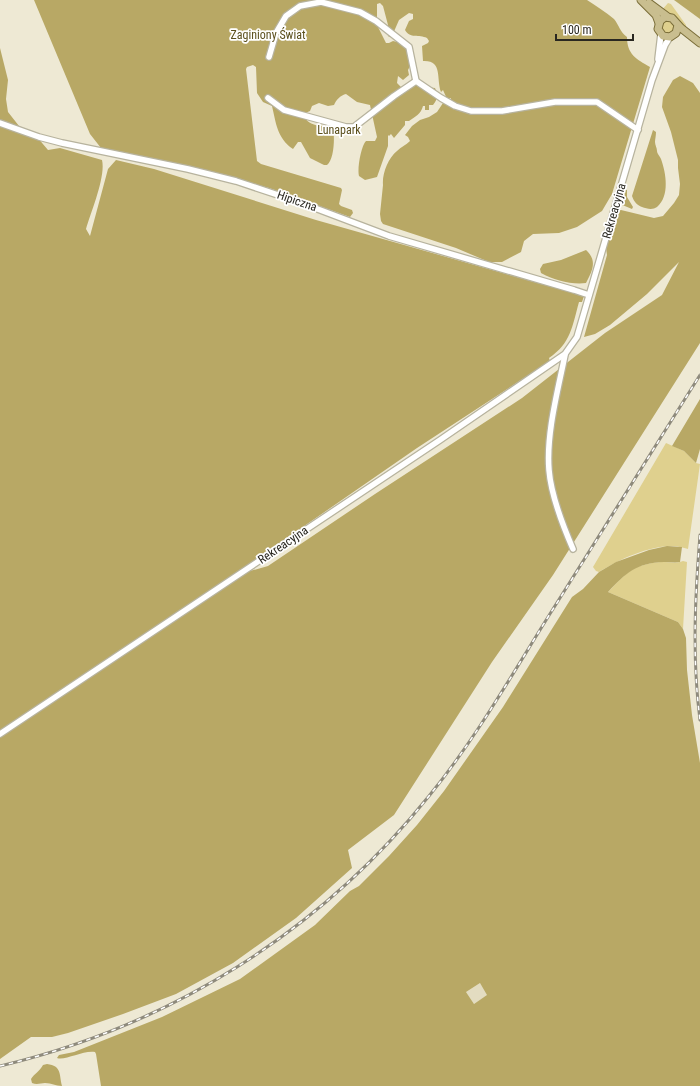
<svg xmlns="http://www.w3.org/2000/svg" width="700" height="1086" font-family="'Roboto Condensed',sans-serif">
	<style>
		.built { fill: #e3dcc1 }
		.green { fill: #dfd08e }
		.forest { fill: #b8a865; fill-rule: evenodd }
		.lines { fill: none; stroke-linecap: round; stroke-linejoin: round }
		.minor-casing { stroke: #b7b39e; stroke-width: 8 }
		.major-casing { stroke: #7a6d38; stroke-width: 9 }
		.minor { stroke: #fff; stroke-width: 5.5 }
		.major { stroke: #c9be8f; stroke-width: 7 }
		.rail-casing { stroke: #8e8a7c; stroke-width: 3 }
		.rail { stroke: #fff; stroke-width: 1.5; stroke-dasharray: 4.5; stroke-linecap: butt }
		.labels { text-anchor: middle; dominant-baseline: central; stroke-width: 3.5; stroke-linejoin: round; paint-order: stroke }
		.park-label { font-size: 12px; fill: #5b4f1c; stroke: #fff }
		.street-label { font-size: 12px; fill: #292720; stroke: #fff }
	</style>
	<rect width="100%" height="100%" fill="#eee9d4"/>
	<polygon class="built" points="480,983 488,995 474,1004 466,992"/>
	<g class="green">
		<polygon points="668,3 671,4 686,25 685,29 662,10"/>
		<circle cx="668" cy="27" r="6"/>
		<path d="M666 443 684 451 696 463 700 464 688 549C683 548 679 546 673 546 648 546 620 559 599 572L596 571 593 567Z"/>
		<path d="M683 561 687 562 683 629 678 622 608 592C628 572 631 565 661 562 669 562 676 564 683 561Z"/>
	</g>
	<g class="forest">
		<path d="M34 0H587C596 6 606 12 614 19 619 25 620 32 627 37 627 54 636 59 650 67L612 194 602 211 577 227 559 233 533 234 524 241 521 252 502 262H489L456 248 383 224 381 221 380 214 383 185C382 174 388 158 397 151 401 147 406 145 410 141L408 137 405 135 412 126 420 120 429 117 437 112 443 103H450L451 98 447 99 443 90 441 92C436 78 443 60 423 61L422 46 428 43 429 41 427 38C419 34 410 39 405 30L409 21 413 19V14L409 13 399 20 392 36 389 37 387 34 388 25 383 6 380 3 377 4V25L386 43H389L393 41C407 43 411 56 409 68L408 70 409 75 403 80 398 76 397 83 403 89 419 83 426 87 435 88C438 95 438 99 433 105H429V110H425V106H423C421 114 415 117 409 121H405V125L394 138 391 134 389 136 388 135V146L377 177 365 180 359 176C357 169 361 146 366 141H375L377 137 370 105 357 102 346 94C341 95 336 100 334 105L328 106 319 103 312 106 310 111 303 114C307 127 322 125 333 129 335 137 334 160 327 165H324L310 158 301 142H298L293 149C277 138 276 123 272 106L263 102 257 93 256 67 253 65 247 67 246 69 257 161 261 164 341 188 342 190 339 204 341 206 352 210 353 213 350 217 269 188 203 170 101 148 90 134Z"/>
		<polygon points="674,0 700,0 700,19"/>
		<path d="M0 48 8 80 6 99 8 112 19 126 37 137 48 150 60 148 102 160C106 176 91 212 86 229L90 236 108 169 116 160 154 169 316 220 584 296 582 302H579C572 327 571 343 549 358L550 361 417 448 232 576 268 566 375 494 522 398 605 333 662 295 679 262 647 294 610 325 595 334 584 337 607 255 606 248 616 211 621 210 654 218 663 216 674 203 679 195 680 184 678 168V160L671 132 662 107 663 97 673 80 680 76 693 83 700 93V343L553 575 492 662 394 815 348 850 352 868 296 918 233 963 176 994 123 1014 68 1033 52 1037H31L0 1059Z"/>
		<path d="M653 130 656 132C656 136 655 139 655 142 655 145 657 148 657 151 657 154 660 156 661 159 666 173 670 196 657 207 653 210 647 209 642 207 637 205 634 202 632 196Z"/>
		<polygon points="623,189 627,190 627,197 633,207 632,209 620,204 619,200"/>
		<path d="M586 250C598 261 592 271 586 283 572 285 554 280 541 273L540 269 543 264 561 260Z"/>
		<polygon points="700,399 700,449 696,463 684,451 672,446"/>
		<path d="M667 546 682 547 680 562C675 563 669 562 664 562 636 563 626 573 608 592L678 622 683 629 686 638 687 670 692 715 700 763V1086H101L96 1054 95 1052C83 1050 65 1061 57 1058L59 1055 74 1052 162 1017 240 979 315 925 350 891 359 886 389 856 417 825 444 791 503 707 572 597 583 589 599 572 616 562 649 550ZM480 983 487 995 474 1004 466 992Z"/>
		<path d="M47 1064C62 1066 59 1074 62 1086 55 1086 52 1083 45 1083 41 1083 37 1085 32 1083L31 1079C34 1074 40 1071 43 1065Z"/>
	</g>
	<g class="lines">
		<g class="minor-casing">
			<g id="minor">
				<polyline points="269,57 276,33 286,16 300,6 321,2 360,12 376,21 409,47 416,81 441,98 455,106 471,111 502,111 555,102 597,102 638,130"/>
				<polyline points="658,59 661,34"/>
				<polyline points="268,98 284,110 346,127 354,127 394,96 416,81"/>
				<polyline points="0,123 39,137 62,143 188,169 236,181 299,202 389,236 574,290 589,295"/>
				<path d="M565 355C558 390 546 434 549 470 551 495 563 526 573 549"/>
				<polyline points="0,734 440,440 565,354 577,337 652,80 665,45 670,37"/>
			</g>
		</g>
		<g class="major-casing">
			<g id="major">
				<polyline points="641,0 656,15 659,23"/>
				<polyline points="649,3 668,17"/>
				<polyline points="678,25 676,33 670,37 663,36 658,29 660,21 665,17 672,18 681,28 700,43"/>
			</g>
		</g>
		<use href="#minor" class="minor"/>
		<use href="#major" class="major"/>
		<g class="rail-casing">
			<g id="rail">
				<path d="M700 535C695 597 692 658 700 720"/>
				<path d="M0 1066C169 1026 320 932 429 796 474 741 510 678 548 617 599 537 649 456 700 375"/>
			</g>
		</g>
		<use href="#rail" class="rail"/>
	</g>
	<g class="labels">
		<g class="park-label">
			<text x="268" y="35">Zaginiony Świat</text>
			<text x="339" y="130">Lunapark</text>
		</g>
		<g class="street-label">
			<text transform="translate(297 201) rotate(19)">Hipiczna</text>
			<text transform="translate(614 211) rotate(-74)">Rekreacyjna</text>
			<text transform="translate(283 545) rotate(-34)">Rekreacyjna</text>
		</g>
	</g>
	<path d="M556 34v6h77v-6" fill="none" stroke="#292720" stroke-width="2"/>
	<text x="562" y="34" font-size="12" fill="#292720" stroke="#ffffff" stroke-width="3" paint-order="stroke">100 m</text>
</svg>
